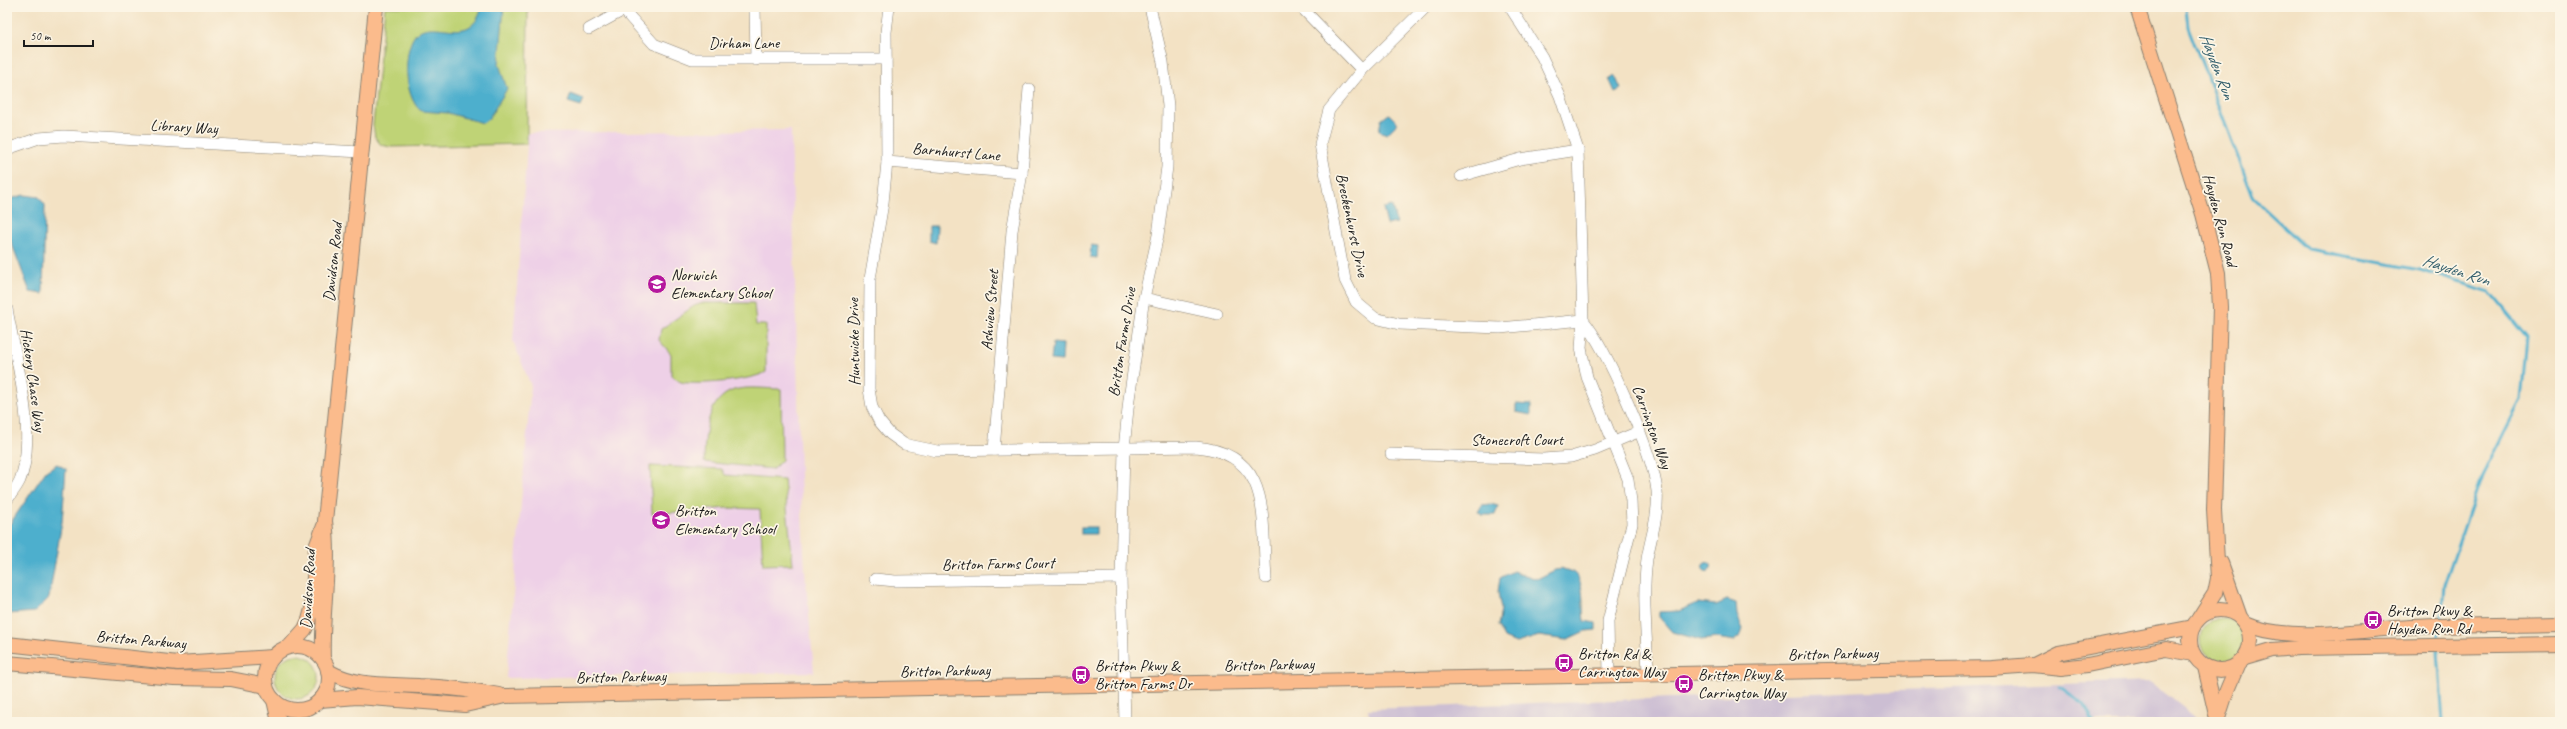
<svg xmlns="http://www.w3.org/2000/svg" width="2567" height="729" font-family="Caveat,sans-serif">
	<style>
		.built { fill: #eed0e7 }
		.industrial { fill: #ccbed3 }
		.green { fill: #bfd376; stroke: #6e7849 }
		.water { fill: #4eafcd; stroke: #356674 }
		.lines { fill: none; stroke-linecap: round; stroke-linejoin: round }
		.stream { stroke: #4eafcd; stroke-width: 3 }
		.minor-casing { stroke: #887f70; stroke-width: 12 }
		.major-casing { stroke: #887f70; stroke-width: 16 }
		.minor { stroke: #fff; stroke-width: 11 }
		.major { stroke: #fbbb8c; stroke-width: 14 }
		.labels { text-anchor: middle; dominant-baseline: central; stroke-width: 3.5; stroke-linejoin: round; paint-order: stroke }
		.street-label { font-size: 16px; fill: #1c1c1c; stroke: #fcf5e5 }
		.poi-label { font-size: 16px; fill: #1c1c1c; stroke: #fcf5e5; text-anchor: start }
		.water-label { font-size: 17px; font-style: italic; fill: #325e6c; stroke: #fcf5e5 }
	</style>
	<rect width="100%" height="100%" fill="#fcf5e5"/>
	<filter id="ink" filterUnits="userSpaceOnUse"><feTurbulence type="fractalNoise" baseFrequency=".025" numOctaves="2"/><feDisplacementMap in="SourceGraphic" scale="8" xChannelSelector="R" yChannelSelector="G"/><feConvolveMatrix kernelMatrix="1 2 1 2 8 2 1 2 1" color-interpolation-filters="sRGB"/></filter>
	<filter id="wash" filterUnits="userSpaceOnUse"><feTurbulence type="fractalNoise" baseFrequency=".012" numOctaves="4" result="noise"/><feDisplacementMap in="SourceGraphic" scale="16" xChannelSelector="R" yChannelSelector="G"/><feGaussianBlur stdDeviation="0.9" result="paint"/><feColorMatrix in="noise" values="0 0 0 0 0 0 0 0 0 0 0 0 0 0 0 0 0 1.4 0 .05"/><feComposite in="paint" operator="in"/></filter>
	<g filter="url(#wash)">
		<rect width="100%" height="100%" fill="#f3e2c4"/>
		<polygon class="built" points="791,130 800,474 805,571 814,672 506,678 531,386 513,341 528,133"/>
		<polygon class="industrial" points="2150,681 2201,722 1370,722 1368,709"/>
		<g class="green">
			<polygon points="385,7 528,7 527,144 391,147 381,145 375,137 373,125"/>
			<path d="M703 303H754L756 325H766V372C754 380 696 386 681 382 678 381 674 377 671 375V354L659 340 661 329 694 306Z"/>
			<path d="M781 389 782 460 773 469 704 462C705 437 705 400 734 390 747 386 767 389 781 389Z"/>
			<polygon points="650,466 722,469 725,475 784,480 793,564 763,565 760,509 728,508 652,514"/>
			<circle cx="2223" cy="640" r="22"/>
			<circle cx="297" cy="677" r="22"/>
		</g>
		<g class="water">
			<path d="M482 7H504L499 64 507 89 489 118 483 123 448 113 421 111C403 97 402 45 418 32 437 18 471 48 482 7Z"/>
			<polygon points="1615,76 1621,89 1615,92 1609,79"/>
			<polygon points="571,94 584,99 581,106 568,102"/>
			<polygon points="1389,114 1398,123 1387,134 1379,131 1381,120"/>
			<polygon points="24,195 39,197 45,205 43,294 30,292 7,231 7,200"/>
			<polygon points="1392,206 1396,223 1387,225 1383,208"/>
			<polygon points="929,226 937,226 936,243 929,241"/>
			<polygon points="1091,245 1098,246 1097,258 1090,257"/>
			<polygon points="1053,343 1063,344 1062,361 1051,360"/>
			<polygon points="1516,404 1531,405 1531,415 1516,412"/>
			<polygon points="57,464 66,469 62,522 49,598 35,612 7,614 7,528 46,471"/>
			<polygon points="1490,504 1498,506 1495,515 1482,515 1478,512 1482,505"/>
			<rect x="1081" y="527" width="15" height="7"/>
			<circle cx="1707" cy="567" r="4.5"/>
			<path d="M1555 570C1589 564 1581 601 1584 621L1596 623V630L1585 631 1566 640 1539 636 1516 643 1504 638 1498 626 1501 609 1498 592 1500 578 1513 571 1537 579Z"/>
			<polygon points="1727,600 1736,603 1737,615 1743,629 1741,635 1734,641 1717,638 1701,640 1672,632 1659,617 1659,612 1679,611 1698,603 1716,605"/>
		</g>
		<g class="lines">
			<g class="stream">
				<polyline points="2186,7 2188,27 2254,199 2308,249 2420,270 2490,292 2527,337 2521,400 2482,475 2444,585 2441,623"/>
				<polyline points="2439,643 2440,630"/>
				<polyline points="2438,650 2443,722"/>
				<polyline points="2060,687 2084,704 2093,722"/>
			</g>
		</g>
	</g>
	<g filter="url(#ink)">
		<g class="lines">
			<g class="minor-casing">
				<g id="minor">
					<polyline points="621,7 654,44 692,59 886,59"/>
					<polyline points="755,7 756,60"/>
					<path d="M889 7 886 32 887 162 883 203 870 279 869 389 872 407 879 421 890 434 904 444 937 451 1196 447C1274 454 1261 518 1266 578"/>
					<polyline points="1301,7 1362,70"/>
					<polyline points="1426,7 1362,70 1329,110 1320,144 1345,280 1356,302 1375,318 1399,324 1500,328 1583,320"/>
					<polyline points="1510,7 1542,57 1560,96 1578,150 1583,320 1581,348 1587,377 1628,479 1631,501 1632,524 1608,621 1609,675"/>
					<polyline points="589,29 622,11"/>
					<polyline points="7,149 39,138 64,136 361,152"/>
					<polyline points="887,162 1022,173"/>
					<polyline points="1461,176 1520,159 1578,150"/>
					<polyline points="1144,298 1217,314"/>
					<path d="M7 309C15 356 38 435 20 480 17 487 11 494 7 500"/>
					<path d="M1583 320C1607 349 1653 453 1657 491 1659 515 1651 536 1647 559 1642 596 1647 637 1648 674"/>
					<polyline points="994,450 1012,231 1022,173 1029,89"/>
					<polyline points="1391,454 1544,459 1571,457 1595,450 1638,432"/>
					<polyline points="875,579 895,581 1121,578"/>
					<polyline points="1125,722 1121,578 1124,449 1129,399 1144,298 1158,235 1167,167 1168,106 1163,62 1150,7"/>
				</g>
			</g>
			<g class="major-casing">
				<g id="major">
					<polyline points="2137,7 2203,214 2218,273 2220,307 2214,510 2218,578 2215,593 2199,618"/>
					<polyline points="2221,563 2240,617"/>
					<circle cx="2220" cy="640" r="30"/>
					<path d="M2246 624C2290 644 2362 629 2411 627 2461 625 2510 625 2560 624"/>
					<polyline points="7,644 178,663 273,657"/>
					<polyline points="290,646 305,629 309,620 312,609 316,547 324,526"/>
					<circle cx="297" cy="678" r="32"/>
					<polyline points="2245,658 2272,650 2299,648 2560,644"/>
					<path d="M323 659C321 613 331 567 325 521L376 7"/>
					<polyline points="7,663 174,678 231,679 266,686"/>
					<polyline points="2034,665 2058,653 2193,627"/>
					<polyline points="2205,667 2217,719"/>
					<path d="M328 671C356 687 388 684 419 686 446 687 472 690 499 695"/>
					<polyline points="274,700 279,722"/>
					<polyline points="320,700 357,697 465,705 505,696 1991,668 2033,665 2061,668 2087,665 2166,649 2193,654"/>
					<polyline points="2217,721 2227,690 2238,664"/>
				</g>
			</g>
			<use href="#minor" class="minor"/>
			<use href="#major" class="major"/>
		</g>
	</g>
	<defs>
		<g id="school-disc" transform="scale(1)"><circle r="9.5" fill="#b5179e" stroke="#fcf5e5"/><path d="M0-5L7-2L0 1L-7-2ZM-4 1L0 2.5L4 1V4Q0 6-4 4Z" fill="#fff"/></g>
		<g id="bus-disc" transform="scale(1)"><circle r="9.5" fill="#b5179e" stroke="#fcf5e5"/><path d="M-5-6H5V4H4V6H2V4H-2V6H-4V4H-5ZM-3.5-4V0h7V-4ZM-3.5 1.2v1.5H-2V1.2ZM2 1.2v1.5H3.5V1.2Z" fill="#fff"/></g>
	</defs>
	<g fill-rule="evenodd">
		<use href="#school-disc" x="657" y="284"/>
		<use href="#school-disc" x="661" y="520"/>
		<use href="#bus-disc" x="2373" y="620"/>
		<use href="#bus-disc" x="1564" y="663"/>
		<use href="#bus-disc" x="1081" y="675"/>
		<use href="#bus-disc" x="1684" y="684"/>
	</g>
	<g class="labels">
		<g class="street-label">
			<text x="744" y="43">Dirham Lane</text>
			<text transform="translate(184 127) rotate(3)">Library Way</text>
			<text transform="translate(956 152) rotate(5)">Barnhurst Lane</text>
			<text transform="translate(2220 220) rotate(75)">Hayden Run Road</text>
			<text transform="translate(1352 225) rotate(78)">Breckenhurst Drive</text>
			<text transform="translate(333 262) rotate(-84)">Davidson Road</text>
			<text transform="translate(990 310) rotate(-85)">Ashview Street</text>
			<text transform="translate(854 342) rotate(-91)">Huntwicke Drive</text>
			<text transform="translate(1122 342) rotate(-81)">Britton Farms Drive</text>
			<text transform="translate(33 380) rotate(82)">Hickory Chase Way</text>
			<text transform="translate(1652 427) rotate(70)">Carrington Way</text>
			<text x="1517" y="440">Stonecroft Court</text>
			<text transform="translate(998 564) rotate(-1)">Britton Farms Court</text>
			<text transform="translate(308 589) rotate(-87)">Davidson Road</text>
			<text transform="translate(141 640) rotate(5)">Britton Parkway</text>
			<text transform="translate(1833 654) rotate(-1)">Britton Parkway</text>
			<text transform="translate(1269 665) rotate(-1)">Britton Parkway</text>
			<text transform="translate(945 671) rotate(-1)">Britton Parkway</text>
			<text transform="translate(621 677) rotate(-1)">Britton Parkway</text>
		</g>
		<g class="poi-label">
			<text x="671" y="275">Norwich<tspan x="671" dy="18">Elementary School</tspan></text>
			<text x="675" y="511">Britton<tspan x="675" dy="18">Elementary School</tspan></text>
			<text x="2387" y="611">Britton Pkwy &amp;<tspan x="2387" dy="18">Hayden Run Rd</tspan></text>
			<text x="1578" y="654">Britton Rd &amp;<tspan x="1578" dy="18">Carrington Way</tspan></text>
			<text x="1095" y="666">Britton Pkwy &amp;<tspan x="1095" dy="18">Britton Farms Dr</tspan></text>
			<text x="1698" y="675">Britton Pkwy &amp;<tspan x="1698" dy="18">Carrington Way</tspan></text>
		</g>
		<g class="water-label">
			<text transform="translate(2217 66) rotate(69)">Hayden Run</text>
			<text transform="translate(2456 270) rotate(18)">Hayden Run</text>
		</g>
	</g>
	<rect width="2567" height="729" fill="none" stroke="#fcf5e5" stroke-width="24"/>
	<path d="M24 40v6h69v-6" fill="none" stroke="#1c1c1c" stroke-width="2"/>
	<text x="30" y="40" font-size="12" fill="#1c1c1c" stroke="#fcf5e5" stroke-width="3" paint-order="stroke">50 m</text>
</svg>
